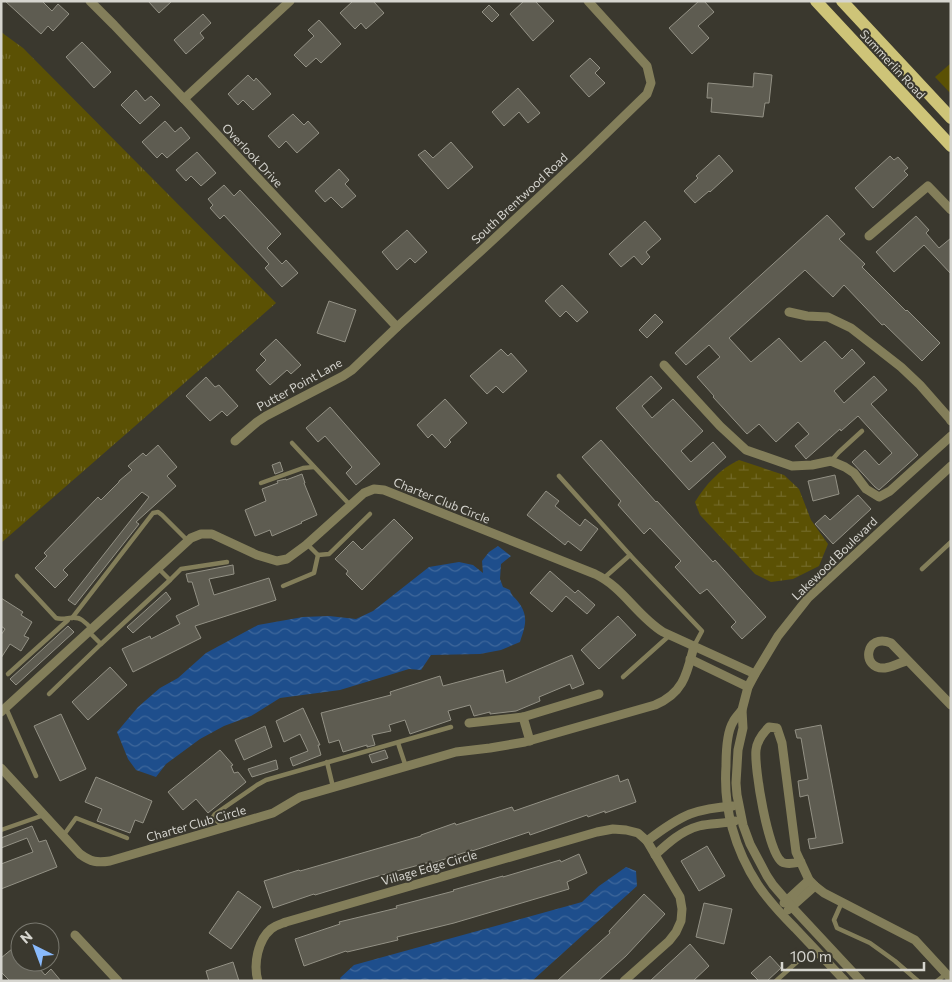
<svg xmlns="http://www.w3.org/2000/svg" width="952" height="982" font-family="Commissioner,sans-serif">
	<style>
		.grass { fill: url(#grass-tufts) }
		.wetland { fill: url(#wetland-marsh) }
		.green { fill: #5b5104 }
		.water { fill: url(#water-waves) }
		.building { fill: #5e5c51; stroke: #939185 }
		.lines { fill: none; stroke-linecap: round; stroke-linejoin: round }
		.service { stroke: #837e5a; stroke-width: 4.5 }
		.minor { stroke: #837e5a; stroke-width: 9 }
		.primary { stroke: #cec478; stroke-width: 12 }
		.labels { text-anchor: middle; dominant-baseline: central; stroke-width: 4; stroke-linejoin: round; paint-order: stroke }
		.street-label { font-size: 12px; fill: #d6d5cf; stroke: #3a382e }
	</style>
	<defs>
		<pattern id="grass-tufts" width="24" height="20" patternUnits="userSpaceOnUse" patternTransform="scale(1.25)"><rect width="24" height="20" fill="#5b5104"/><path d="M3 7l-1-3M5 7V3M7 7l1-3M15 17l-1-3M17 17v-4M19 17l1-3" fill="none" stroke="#726928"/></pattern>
		<pattern id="wetland-marsh" width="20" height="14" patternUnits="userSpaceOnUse" patternTransform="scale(1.25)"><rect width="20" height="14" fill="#5b5104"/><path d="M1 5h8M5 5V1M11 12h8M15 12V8" fill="none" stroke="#726928"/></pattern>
		<pattern id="water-waves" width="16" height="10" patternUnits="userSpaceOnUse" patternTransform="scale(1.25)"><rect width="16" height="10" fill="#1e4e8c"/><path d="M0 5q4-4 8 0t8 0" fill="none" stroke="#3e679b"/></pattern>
	</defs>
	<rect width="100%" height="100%" fill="#3a382e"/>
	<polygon class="grass" points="1,32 23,48 276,303 1,543"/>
	<path class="wetland" d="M739 460 784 475 799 489 811 520 828 544 819 566 793 579 771 582 755 574 700 515 695 502C705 485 721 468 739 460Z"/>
	<polygon class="green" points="951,63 951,94 935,77"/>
	<g class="water">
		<path d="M498 546 511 556 501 564 500 579 503 587 510 590C511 596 516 598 519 603 529 617 525 627 520 642L501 650 480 654 431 655 421 670 409 669 340 690 280 698 251 716 224 726 200 739 166 764 156 777 136 770 128 759 117 732 138 707 160 688 178 678 206 653 258 625 303 617 329 616 356 619 373 611 429 567 459 562 473 565 483 573 482 561 489 552Z"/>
		<polygon points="626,867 636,871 637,886 532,981 341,981 340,978 354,965 582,902 599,886"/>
	</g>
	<g class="building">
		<polygon points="5,1 42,1 52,11 58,4 69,14 53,31 48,26 41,34"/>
		<polygon points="148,1 172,1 159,13"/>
		<polygon points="353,1 373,1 384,13 366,29 361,23 355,29 340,13"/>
		<polygon points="524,1 535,1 554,21 533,41 510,14"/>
		<polygon points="699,1 704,1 714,12 698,26 709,38 692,54 669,28"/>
		<polygon points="489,5 499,15 492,22 482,12"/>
		<polygon points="203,14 211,23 200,33 204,38 186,54 174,40"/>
		<polygon points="319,20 341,44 321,63 316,58 306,67 294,55 314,36 308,30"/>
		<polygon points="82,42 111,72 94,88 66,57"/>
		<polygon points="590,58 600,68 595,73 605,83 589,97 570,76"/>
		<polygon points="754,73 772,75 769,103 765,103 763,117 711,112 712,98 707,98 708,83 753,87"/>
		<polygon points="248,75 254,81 256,78 271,94 253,110 243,100 238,105 228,94"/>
		<polygon points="518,88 540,113 528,123 519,112 504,126 492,112"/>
		<polygon points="136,90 145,101 151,96 160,105 140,124 121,105"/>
		<polygon points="293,114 304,125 308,121 319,133 297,153 286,141 279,148 268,136"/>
		<polygon points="165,121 175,132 181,127 190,138 167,158 162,153 157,158 142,142"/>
		<polygon points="451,142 473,167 448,189 418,155 425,150 433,158"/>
		<polygon points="197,152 216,173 201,186 191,176 186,181 176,170"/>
		<polygon points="719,155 733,171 710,192 709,191 695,203 684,191 698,178 696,176"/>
		<polygon points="890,156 894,160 898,157 908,168 904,171 908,175 873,208 855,188"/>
		<polygon points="339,169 349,180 345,184 356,196 342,208 331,197 325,202 315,191"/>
		<polygon points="224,185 234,196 240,190 281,234 267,248 282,264 286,260 298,273 282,287 265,268 269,264 224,215 220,219 210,208 213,205 208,199"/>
		<polygon points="827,215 845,234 839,239 865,264 862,267 906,311 907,310 940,343 922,361 884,324 882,325 844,285 833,297 805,270 729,338 751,362 779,338 801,362 825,341 842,359 852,349 865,363 834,391 844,403 874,376 887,390 871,404 918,455 879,490 875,487 852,462 865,450 879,465 892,453 858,416 841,431 840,429 806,459 795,446 809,434 798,422 776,442 759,424 747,434 713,397 714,396 697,377 720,357 709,345 686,365 675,353"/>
		<polygon points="916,216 929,230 926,233 939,248 951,238 951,274 924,245 894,272 876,252"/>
		<polygon points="645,221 661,239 646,252 650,257 642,265 634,256 621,267 609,254"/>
		<polygon points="407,230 427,252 415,263 410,258 397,270 382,252"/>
		<polygon points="562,285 588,312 577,322 566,311 560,317 545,301"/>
		<polygon points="329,301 356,310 345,342 317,333"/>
		<polygon points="655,314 663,322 647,338 639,330"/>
		<polygon points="276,339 301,365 291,374 287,370 270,385 256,370 266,360 260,354"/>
		<polygon points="501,349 508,356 511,353 527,371 503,393 496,386 487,394 470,376"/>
		<polygon points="651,376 662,388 642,406 652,418 673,399 703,431 681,451 691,462 713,442 726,457 689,490 616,408"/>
		<polygon points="206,377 215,387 219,385 238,406 227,416 222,411 210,421 186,396"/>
		<polygon points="445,399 467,423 449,440 451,442 445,448 432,434 428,438 417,425"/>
		<polygon points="330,407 380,464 356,485 346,473 352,467 325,436 318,442 306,428"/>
		<polygon points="601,440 656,502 657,501 713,562 715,560 766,617 742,639 731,627 736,622 707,589 700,594 675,567 681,561 650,528 644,534 618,505 621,501 582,457"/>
		<polygon points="158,445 177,467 167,476 176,486 136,522 139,524 75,605 68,600 149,497 142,492 63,570 68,575 55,588 35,568 47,556 44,553 98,497 101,500 119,482 119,481 132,470 128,466 143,453 146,456"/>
		<polygon points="280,462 283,471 275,474 272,465"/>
		<polygon points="302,474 305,483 304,483 317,515 301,522 302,523 272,536 270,530 255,536 245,510 266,501 262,489 278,483 277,481 286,479 286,480"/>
		<polygon points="835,475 839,494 813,501 808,481"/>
		<polygon points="546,491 559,501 555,506 580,526 585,519 598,529 581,551 568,541 565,545 527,515"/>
		<polygon points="858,495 871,509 833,544 815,524 825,515 830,520"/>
		<polygon points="394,519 413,538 362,590 346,574 348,571 335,559 353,541 362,550"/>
		<polygon points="233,565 234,574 209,579 214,595 269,578 276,600 195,626 201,638 133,672 122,649 150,636 151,639 180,624 176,616 199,605 192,582 188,582 186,574"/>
		<polygon points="550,571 575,593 578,590 595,605 587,614 566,596 552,612 530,593"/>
		<polygon points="166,592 171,599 133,633 127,627"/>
		<polygon points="1,598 23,612 21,615 32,622 24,636 29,638 21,651 10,644 1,658 1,635 5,629 1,626"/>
		<polygon points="618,616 636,635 599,669 581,650"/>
		<polygon points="68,626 74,632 16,685 10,679"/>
		<polygon points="572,655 584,684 572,689 570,684 539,697 540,701 516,711 490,714 490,712 474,716 470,705 448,711 451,720 410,734 405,720 389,725 391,731 372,735 375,745 367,747 367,745 343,752 339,740 329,743 321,713 391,695 390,692 440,676 443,686 503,670 506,683"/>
		<polygon points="110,667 127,685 88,720 72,702"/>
		<polygon points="303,708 320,745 318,745 321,755 293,766 290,758 308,751 300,734 284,742 276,721"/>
		<polygon points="61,714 86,769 60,781 34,726"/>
		<polygon points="821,725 843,843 810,849 808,839 816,838 808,795 800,797 798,781 808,779 801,738 797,738 795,730"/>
		<polygon points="265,726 272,747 244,760 235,740"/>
		<polygon points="220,750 233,765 231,766 234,773 238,772 246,782 208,813 196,799 183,810 168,792"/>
		<polygon points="385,750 388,758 372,763 369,755"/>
		<polygon points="276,760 278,769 252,777 248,769"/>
		<polygon points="618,775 620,782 628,779 636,802 605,813 605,811 588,817 587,815 530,835 529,832 472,851 472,850 430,864 430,862 371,878 315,895 314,894 273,908 264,881 299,870 300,871 421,836 421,835 455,823 456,825 512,807 514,811"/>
		<polygon points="96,777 152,801 143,823 135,820 130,833 97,821 102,809 85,802"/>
		<polygon points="32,826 39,842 46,840 57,867 1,889 1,864 33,852 27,838 1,848 1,838"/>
		<polygon points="707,846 725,876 699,891 681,861"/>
		<polygon points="579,854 587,873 567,882 569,889 454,923 397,937 398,940 347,952 346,951 304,966 295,939 340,924 339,922 397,908 396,906 454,891 453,890 503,876 503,877 560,860 561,862"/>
		<polygon points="238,891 261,907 231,949 209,933"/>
		<polygon points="644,894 665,914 626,956 598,981 557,981 610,933 609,931"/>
		<polygon points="704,903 732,909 724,944 696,937"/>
		<polygon points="690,944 709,966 693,981 650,981"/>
		<polygon points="12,949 20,958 20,962 34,962 45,975 51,969 61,981 10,981 1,972 1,958"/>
		<polygon points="770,956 781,968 767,981 759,981 751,973"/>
		<polygon points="233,962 239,981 209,981 206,971"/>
	</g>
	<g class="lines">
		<g class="service">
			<polyline points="292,443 350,505"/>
			<polyline points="831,461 839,452 862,431"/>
			<polyline points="559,476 630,555 604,578"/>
			<polyline points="261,483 303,468 314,467"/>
			<polyline points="307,544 318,555 329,554 370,514"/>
			<polyline points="630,555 702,631 694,646"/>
			<polyline points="922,569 951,542"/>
			<path d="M17 576 56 618C65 621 74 614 82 620 85 622 89 626 91 629"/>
			<polyline points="170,580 181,569 227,562"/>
			<polyline points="283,586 314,573 318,555"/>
			<polyline points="72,618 153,513 158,512 162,515 188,541"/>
			<polyline points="89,632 101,644 170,580 158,568"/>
			<polyline points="8,674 68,620"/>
			<polyline points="623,677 670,635"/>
			<polyline points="49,694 101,644"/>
			<polyline points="6,708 36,776"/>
			<polyline points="398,743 406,767"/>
			<polyline points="327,762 333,787"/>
			<polyline points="223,827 213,817 215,814 257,785 266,780 451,727"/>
			<polyline points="1,830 44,815"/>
			<polyline points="63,836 76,818 127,838"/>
			<polyline points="842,902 834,920 837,928 870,943 895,961 918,981"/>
			<polyline points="776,981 798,961"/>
			<polyline points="937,981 946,974"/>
		</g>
		<g class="minor">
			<polyline points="90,1 114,25 184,99 397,327"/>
			<polyline points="184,99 290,1"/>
			<polyline points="869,236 928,186 951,210"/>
			<polyline points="789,312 807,316 828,317 851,328 901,367 920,385 949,418 951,421"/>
			<polyline points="664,365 720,426 746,450 792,466 812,465 831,461 845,467 854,473 866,489 879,497 890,491 951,436"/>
			<polyline points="235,441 257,422 266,416 343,376 352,370 397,327 481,251 582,157 647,94 651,83 647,66 588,1"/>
			<polyline points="690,659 748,687"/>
			<path d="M908 661C900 662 893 667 885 668 860 670 865 632 891 643L951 705"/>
			<path d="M742 710C739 714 735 718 733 722 727 732 726 754 726 766 723 808 735 850 758 885 769 901 782 915 795 928 812 946 828 963 845 981"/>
			<path d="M1 712 191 538 201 534H212L257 555 277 561 287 559 306 545 364 493 374 489 384 490 595 574C623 587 637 616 663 632L755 674"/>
			<polyline points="469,723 523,717"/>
			<polyline points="530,741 523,717 599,694"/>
			<path d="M1 768 80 854C91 862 97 863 110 861L273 813 300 797 456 752 490 748 525 742 655 705C684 693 687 673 694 646"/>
			<path d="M647 841C660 831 675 820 690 814 704 809 719 807 733 806"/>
			<path d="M655 855C668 843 681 831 699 826 711 823 724 824 735 821"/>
			<path d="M801 862C795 863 787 865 782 862 768 853 754 767 756 750 757 740 763 733 769 727L777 728 782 743 796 852 809 880 815 886 824 893 915 940 951 979"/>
			<polyline points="784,903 809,880"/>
			<polyline points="788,910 815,886"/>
			<polyline points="75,935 118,981"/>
			<path d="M258 981C253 964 258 940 271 929 276 925 281 924 286 922L597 832 613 829 626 830 638 833 647 841 680 897 682 909 681 921 676 932 669 941 624 981"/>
			<polyline points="861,981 792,907 773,885 767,876 750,844 743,825 737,795 736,783 738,750 743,728 742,710 748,687 755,674 778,636 808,598 951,466"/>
		</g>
		<g class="primary">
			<polyline points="816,1 951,146"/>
			<polyline points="842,1 951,118"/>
		</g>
	</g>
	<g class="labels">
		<g class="street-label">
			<text transform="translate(893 64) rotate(47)">Summerlin Road</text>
			<text transform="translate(253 155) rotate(47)">Overlook Drive</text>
			<text transform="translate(519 198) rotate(-43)">South Brentwood Road</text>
			<text transform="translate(299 384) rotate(-29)">Putter Point Lane</text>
			<text transform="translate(442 500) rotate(22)">Charter Club Circle</text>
			<text transform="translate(834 558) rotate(-44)">Lakewood Boulevard</text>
			<text transform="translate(196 823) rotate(-16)">Charter Club Circle</text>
			<text transform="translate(429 867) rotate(-16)">Village Edge Circle</text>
		</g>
	</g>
	<rect width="952" height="982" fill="none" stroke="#d6d5cf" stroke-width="5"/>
	<g transform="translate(35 947) rotate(318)"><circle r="24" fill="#3a382e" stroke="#78776e"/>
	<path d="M0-4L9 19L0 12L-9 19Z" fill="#89bafc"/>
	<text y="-8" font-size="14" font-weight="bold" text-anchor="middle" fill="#d6d5cf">N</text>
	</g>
	<path d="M782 962v8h142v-8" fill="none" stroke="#d6d5cf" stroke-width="2.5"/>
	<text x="790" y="962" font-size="15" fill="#d6d5cf" stroke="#3a382e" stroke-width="4" paint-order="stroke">100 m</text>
</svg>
